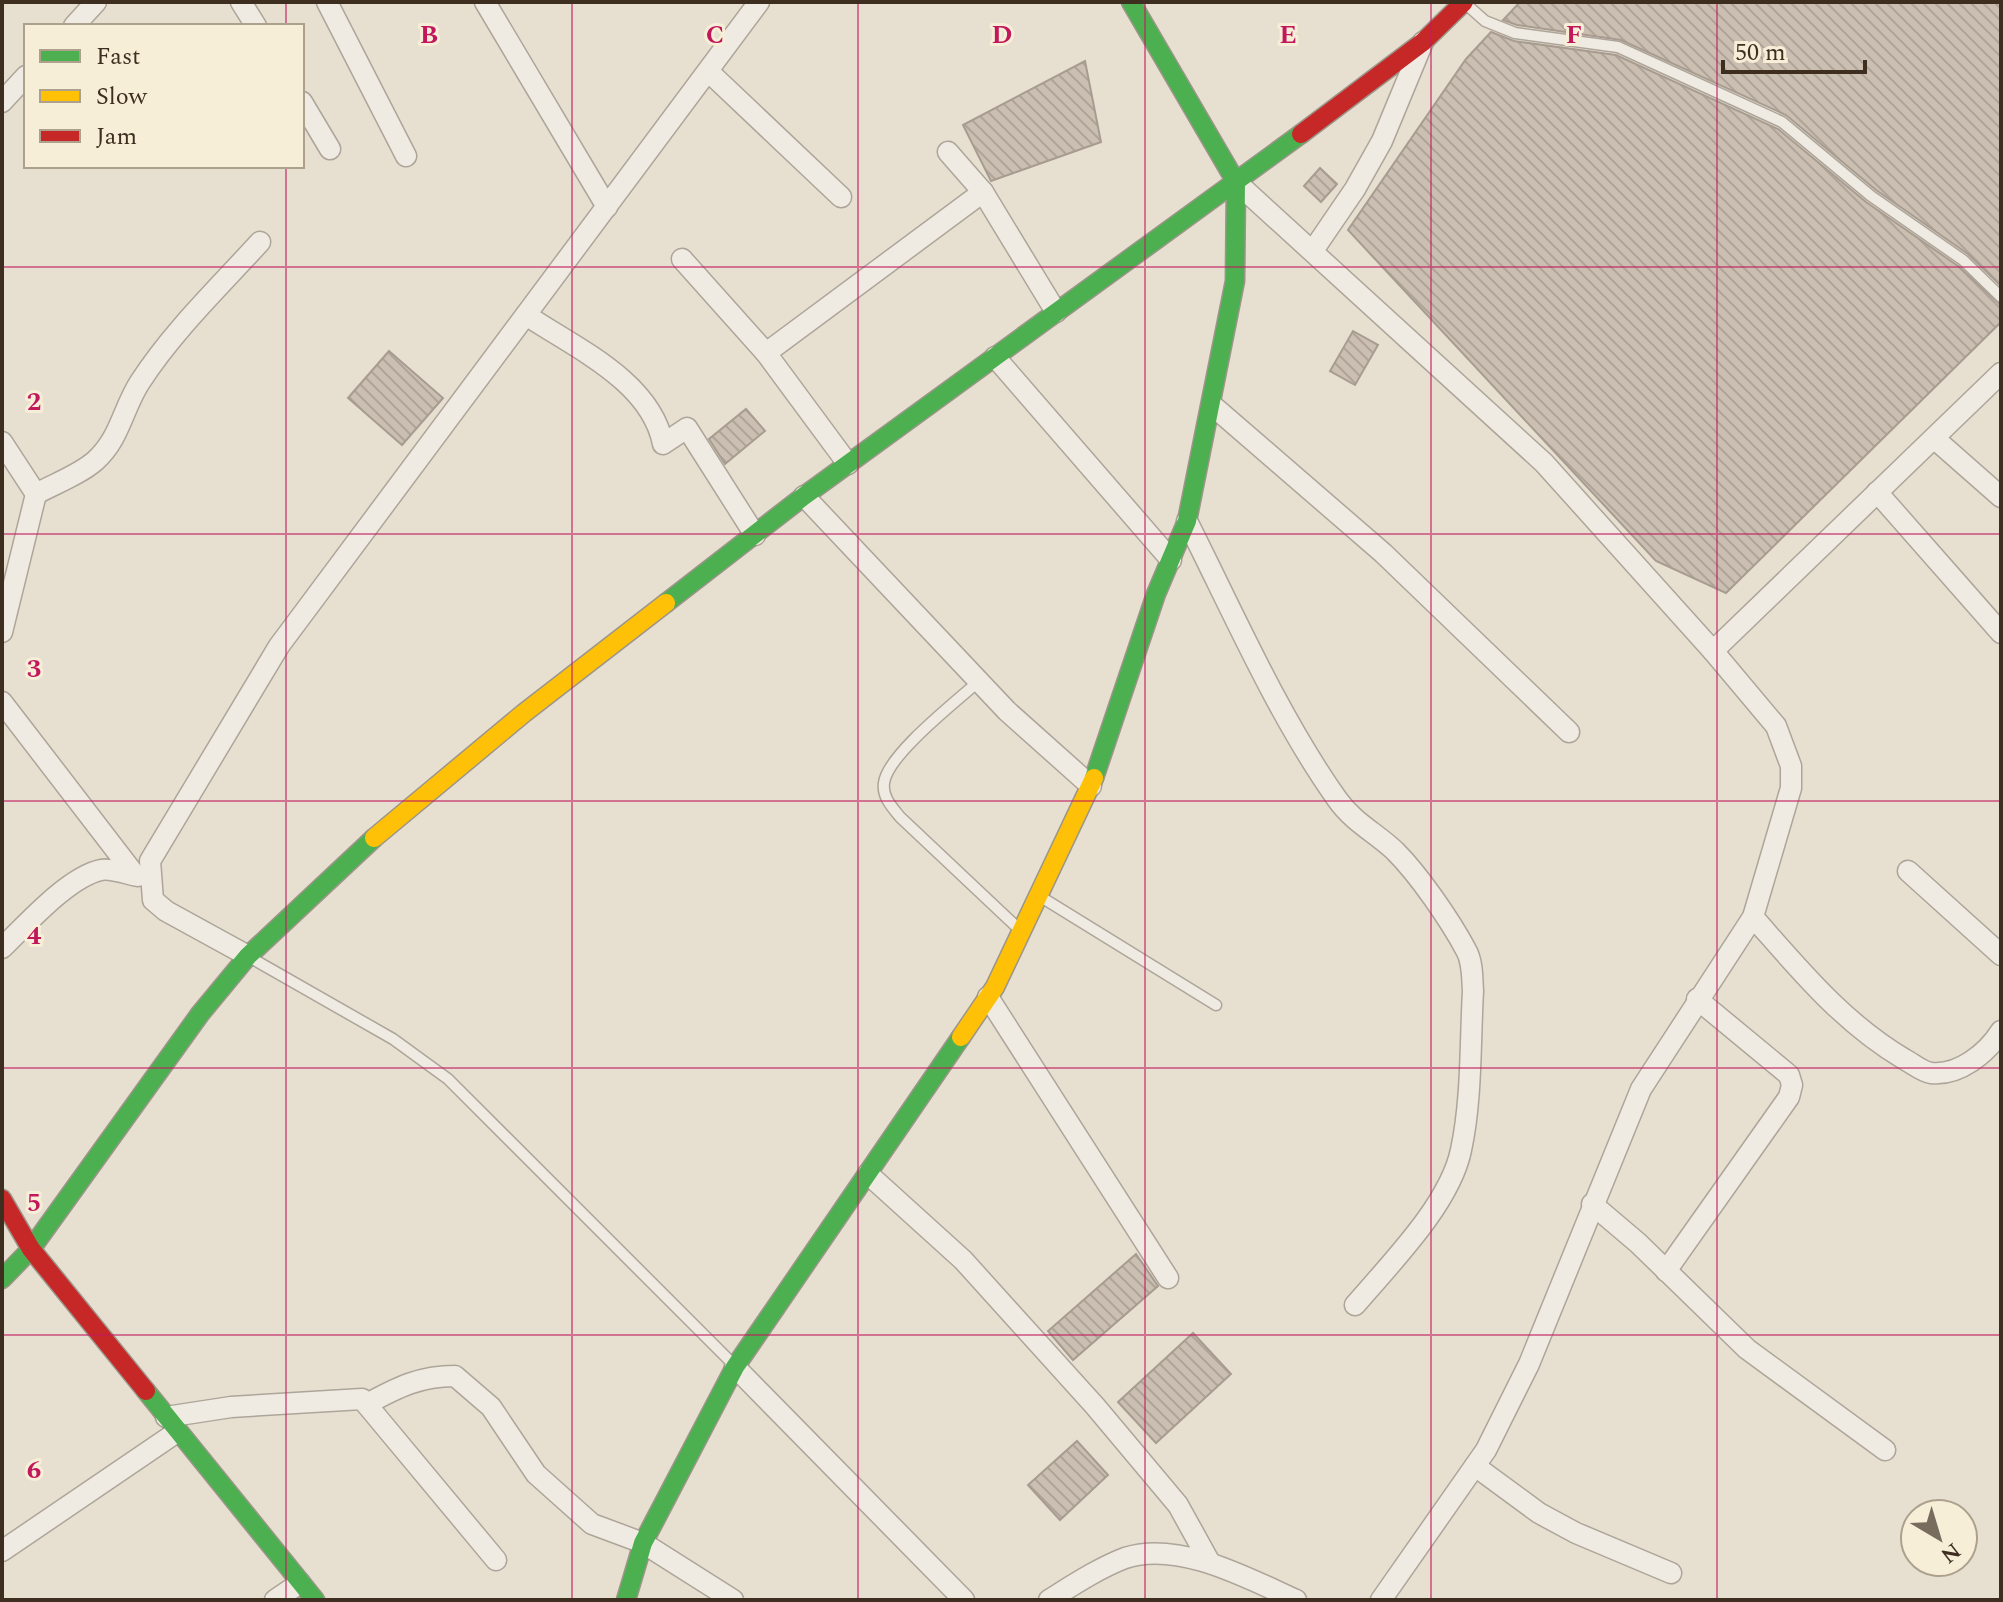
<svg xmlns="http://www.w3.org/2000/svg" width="2003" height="1602" font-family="Spectral,serif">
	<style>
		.building { fill: url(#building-back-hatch); stroke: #a89c90; stroke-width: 2 }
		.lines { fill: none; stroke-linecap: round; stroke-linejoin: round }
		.lane-casing { stroke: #ada599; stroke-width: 13 }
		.street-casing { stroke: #ada599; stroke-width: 23 }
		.fast-casing { stroke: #9c958a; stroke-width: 21 }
		.slow-casing { stroke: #9c958a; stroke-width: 21 }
		.jam-casing { stroke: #9c958a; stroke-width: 21 }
		.lane { stroke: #efebe3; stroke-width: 10 }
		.street { stroke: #efebe3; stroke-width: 20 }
		.fast { stroke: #4caf50; stroke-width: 18 }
		.slow { stroke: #ffc107; stroke-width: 18 }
		.jam { stroke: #c62828; stroke-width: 18 }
		.grid { fill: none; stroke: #c2185b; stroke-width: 2; stroke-opacity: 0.55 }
		.grid-label { font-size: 26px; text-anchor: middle; font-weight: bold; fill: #c2185b; stroke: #f7eed8; stroke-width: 6; stroke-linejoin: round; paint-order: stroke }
	</style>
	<defs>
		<pattern id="building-back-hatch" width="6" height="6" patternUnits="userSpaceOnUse" patternTransform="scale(2)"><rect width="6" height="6" fill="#cbbfb2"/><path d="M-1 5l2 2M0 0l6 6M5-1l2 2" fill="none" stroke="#afa499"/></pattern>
	</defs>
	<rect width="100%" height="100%" fill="#e7e0d1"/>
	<g class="building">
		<polygon points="1520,2 2001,2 2001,286 1968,254 1876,190 1786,115 1621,40 1517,25 1503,20"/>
		<polygon points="1491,32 1514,41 1616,55 1778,129 1866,202 1958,266 2001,305 2001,322 1726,593 1656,561 1348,230 1466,59"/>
		<polygon points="1085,61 1101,142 991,181 963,125"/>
		<polygon points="1320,168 1337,184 1321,202 1304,186"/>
		<polygon points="1353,331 1378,345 1355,385 1330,371"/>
		<polygon points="389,351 443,398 402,445 348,398"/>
		<polygon points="746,409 765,431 725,464 709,439"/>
		<polygon points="1136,1254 1158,1286 1073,1360 1048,1331"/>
		<polygon points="1193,1333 1231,1374 1156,1443 1118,1402"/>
		<polygon points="1077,1441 1108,1475 1060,1520 1028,1485"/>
	</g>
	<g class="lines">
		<g class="lane-casing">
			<g id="lane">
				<polyline points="1467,5 1485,21 1515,33 1618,47 1782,122 1871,196 1963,260 2001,297"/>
				<path d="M979 681C957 701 887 755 884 783 882 797 892 807 900 817L1021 931"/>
				<polyline points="1041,897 1216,1005"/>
				<polyline points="251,958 393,1039 448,1079 734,1365"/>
			</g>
		</g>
		<g class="street-casing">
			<g id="street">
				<polyline points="241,2 256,26"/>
				<polyline points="327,2 406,156"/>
				<polyline points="485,2 607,207"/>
				<polyline points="74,26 96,2"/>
				<polyline points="709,72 841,197"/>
				<polyline points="2,102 26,76"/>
				<polyline points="302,102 330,149"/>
				<polyline points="948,152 983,192 1056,312"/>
				<polyline points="1236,182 1544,463 1713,651 2001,373"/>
				<polyline points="1314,249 1355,189 1382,141 1423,42"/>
				<polyline points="682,259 766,353 848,464"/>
				<path d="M526 315C575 348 651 381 663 444L687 428 755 535"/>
				<polyline points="766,353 983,192"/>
				<polyline points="995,357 1171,560"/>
				<polyline points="1213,406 1383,553 1569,732"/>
				<polyline points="1935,439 2001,497"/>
				<polyline points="2,442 36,494 2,632"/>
				<polyline points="1877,492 2001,633"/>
				<path d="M36 494C54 484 79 475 95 461 120 439 123 408 140 382 173 331 219 287 260 242"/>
				<polyline points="804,496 1007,711 1091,786"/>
				<path d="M1187 521C1233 612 1278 716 1337 799 1353 822 1376 833 1395 851 1419 875 1450 920 1466 950 1473 962 1472 978 1473 991 1470 1043 1472 1099 1461 1150 1450 1204 1390 1264 1355 1305"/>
				<polyline points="2,702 135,875"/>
				<polyline points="1908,871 2001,955"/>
				<path d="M1753 917C1800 970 1842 1022 1904 1059 1912 1063 1922 1072 1931 1073 1959 1076 1987 1053 2001 1031"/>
				<path d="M2 948C26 925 68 877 101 870 111 868 127 874 138 876"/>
				<polyline points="248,956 166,911 153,900 150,861 279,646 759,2"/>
				<polyline points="988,997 1168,1278"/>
				<polyline points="868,1174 963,1260 1095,1406 1178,1505 1209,1561"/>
				<polyline points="1592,1204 1638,1243 1747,1349 1885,1450"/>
				<polyline points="1666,1271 1789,1097 1792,1085 1789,1075 1697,999"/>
				<polyline points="735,1367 964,1600"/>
				<path d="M367 1404C398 1387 420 1376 455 1376L491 1407 536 1474 592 1524 643 1543 733 1600"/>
				<polyline points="166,1417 231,1407 362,1399 496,1560"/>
				<polyline points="1475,1466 1539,1513 1576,1533 1671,1573"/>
				<polyline points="2,1551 177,1432"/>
				<polyline points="275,1600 300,1583"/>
				<path d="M1049 1600C1073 1585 1099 1568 1125 1558 1179 1540 1249 1579 1296 1600"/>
				<polyline points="1381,1600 1486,1450 1529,1364 1641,1089 1753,917 1791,788 1791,766 1776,726 1713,651"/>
			</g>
		</g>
		<g class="fast-casing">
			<g id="fast">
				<polyline points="666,603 804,496 1301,134"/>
				<polyline points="1094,778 1156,594 1187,521 1235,281 1236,182 1131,2"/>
				<polyline points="2,1279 31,1249 200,1014 248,956 374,838"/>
				<polyline points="146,1391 315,1600"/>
				<polyline points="626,1600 643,1543 735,1367 961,1037"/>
			</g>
		</g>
		<g class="slow-casing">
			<g id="slow">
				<polyline points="374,838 524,713 666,603"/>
				<polyline points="961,1037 995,987 1094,778"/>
			</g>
		</g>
		<g class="jam-casing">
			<g id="jam">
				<polyline points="1301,134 1423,42 1464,2"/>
				<polyline points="2,1199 31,1249 146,1391"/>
			</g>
		</g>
		<use href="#lane" class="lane"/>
		<use href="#street" class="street"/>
		<use href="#fast" class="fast"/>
		<use href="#slow" class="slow"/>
		<use href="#jam" class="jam"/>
	</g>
	<path class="grid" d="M286 2V26M572 2V1600M858 2V1600M1145 2V1600M1431 2V1600M1717 2V1600M286 166V1600M2 267H2001M2 534H2001M2 801H2001M2 1068H2001M2 1335H2001"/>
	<g class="grid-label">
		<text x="429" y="43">B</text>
		<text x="715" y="43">C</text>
		<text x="1002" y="43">D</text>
		<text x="1288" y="43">E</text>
		<text x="1574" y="43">F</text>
		<text x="34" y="410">2</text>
		<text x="34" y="677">3</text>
		<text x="34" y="944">4</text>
		<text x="34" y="1211">5</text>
		<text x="34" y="1478">6</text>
	</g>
	<rect width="2003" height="1602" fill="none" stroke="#3d2e20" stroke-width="8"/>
	<rect x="24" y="24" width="280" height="144" fill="#f7eed8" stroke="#ada18e" stroke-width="2"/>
	<rect x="40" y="50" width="40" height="12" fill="#4caf50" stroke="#ada18e" stroke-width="2"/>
	<text x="96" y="64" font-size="24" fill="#3d2e20">Fast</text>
	<rect x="40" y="90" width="40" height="12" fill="#ffc107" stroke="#ada18e" stroke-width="2"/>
	<text x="96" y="104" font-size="24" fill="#3d2e20">Slow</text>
	<rect x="40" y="130" width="40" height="12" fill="#c62828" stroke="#ada18e" stroke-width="2"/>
	<text x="96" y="144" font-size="24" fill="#3d2e20">Jam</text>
	<g transform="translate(1939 1538) rotate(142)"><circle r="38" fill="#f7eed8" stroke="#ada18e" stroke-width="2"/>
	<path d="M0-6L14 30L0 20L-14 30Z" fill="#786c5e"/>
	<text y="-12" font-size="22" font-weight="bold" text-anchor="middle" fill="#3d2e20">N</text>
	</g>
	<path d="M1723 60v12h142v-12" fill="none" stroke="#3d2e20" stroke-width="4"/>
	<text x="1735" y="60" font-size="24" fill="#3d2e20" stroke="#f7eed8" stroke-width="6" paint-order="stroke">50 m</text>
</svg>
